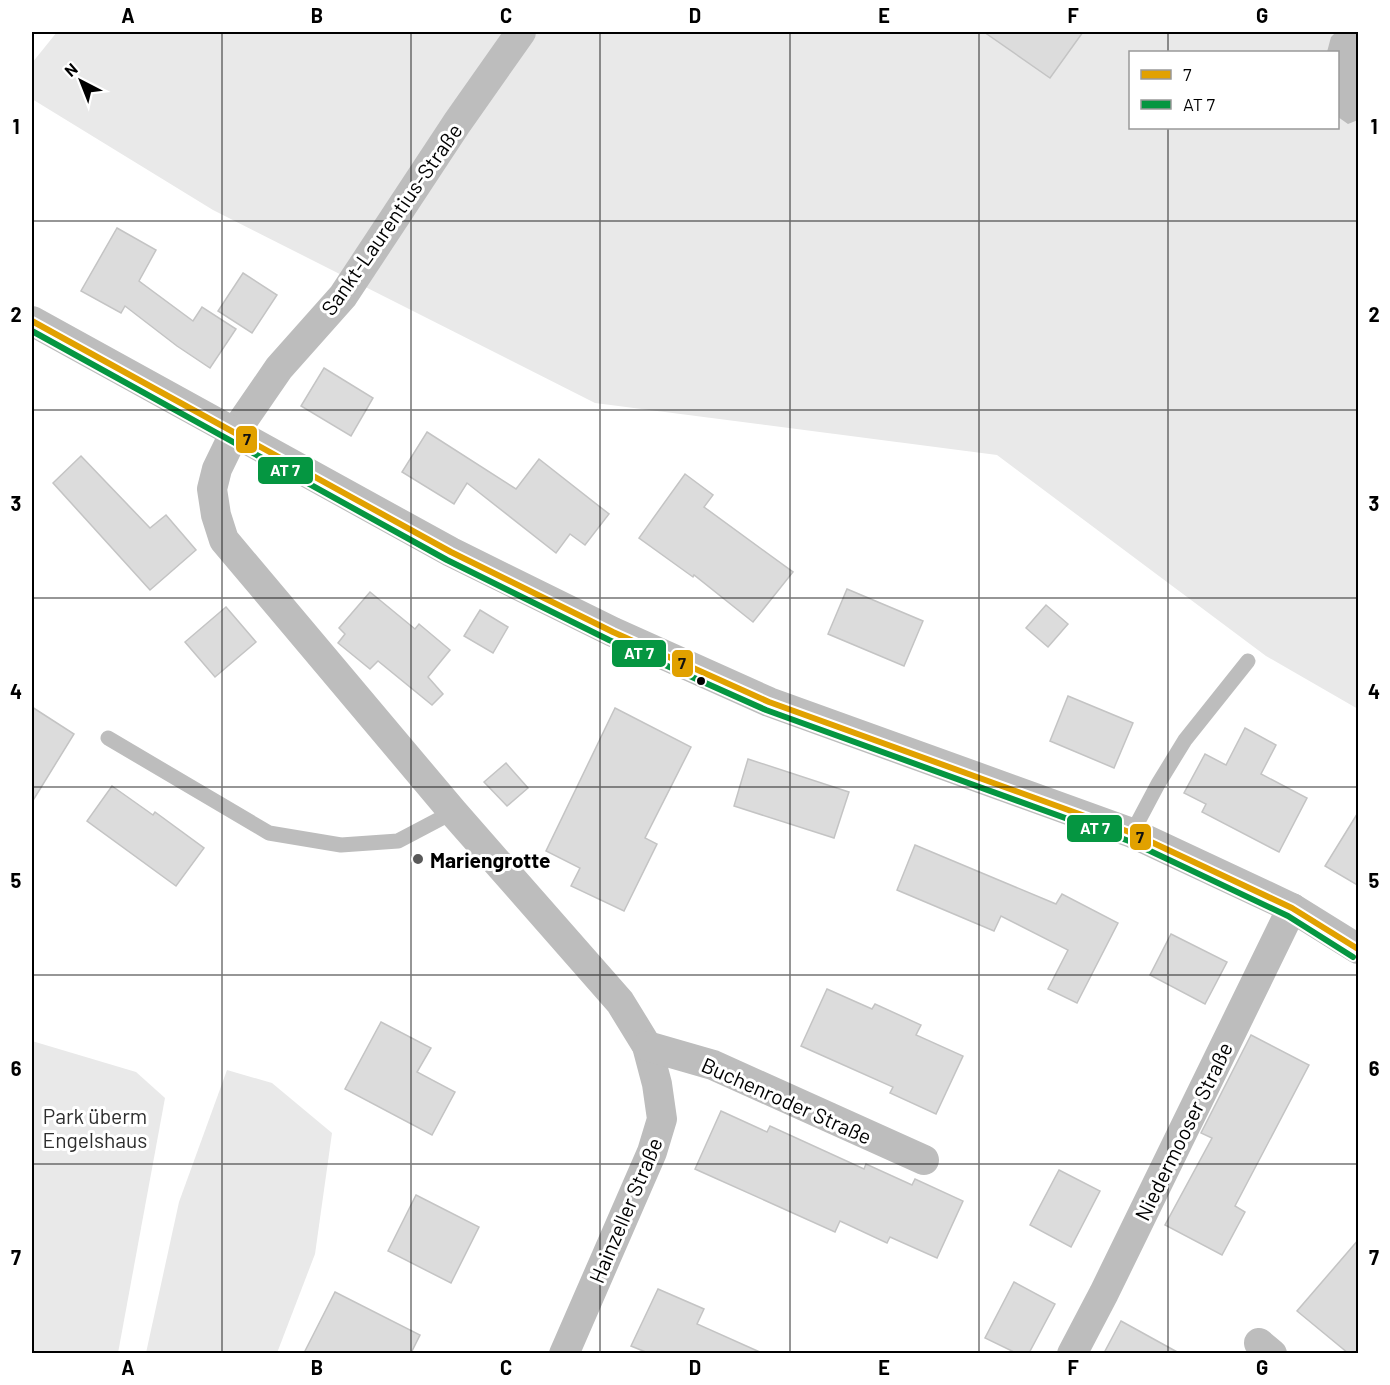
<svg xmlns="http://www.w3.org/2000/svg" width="1390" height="1385" font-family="Barlow,sans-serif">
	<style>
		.green { fill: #e9e9e9; fill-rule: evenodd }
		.water { fill: #bbb }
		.building { fill: #dcdcdc; stroke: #c4c4c4; stroke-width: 1.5 }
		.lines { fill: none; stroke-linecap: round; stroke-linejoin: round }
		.service { stroke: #bdbdbd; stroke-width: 15 }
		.minor { stroke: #bdbdbd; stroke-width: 30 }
		.bus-1-casing { stroke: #fff; stroke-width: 10 }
		.bus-2-casing { stroke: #fff; stroke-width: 10 }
		.bus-1 { stroke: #e1a100; stroke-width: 6 }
		.bus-2 { stroke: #059641; stroke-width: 6 }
		.grid { fill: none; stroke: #000; stroke-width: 1.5; stroke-opacity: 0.55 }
		.bus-dot { fill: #000; stroke: #fff; stroke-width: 2 }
		.poi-dot { fill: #595959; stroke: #fff; stroke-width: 2 }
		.labels { text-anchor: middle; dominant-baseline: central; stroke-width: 6; stroke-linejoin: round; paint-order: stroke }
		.street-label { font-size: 21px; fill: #000; stroke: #fff }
		.poi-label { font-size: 21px; font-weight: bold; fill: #000; stroke: #fff; text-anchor: start }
		.park-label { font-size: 21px; fill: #2e2e2e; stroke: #fff }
		.line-badge { stroke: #fff; stroke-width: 2 }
		.badge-label { font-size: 16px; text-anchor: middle; font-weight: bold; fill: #fff }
		.pale-badge-label { font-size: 16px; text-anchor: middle; font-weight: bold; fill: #111 }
		.neatline { fill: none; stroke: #000; stroke-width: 2 }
		.grid-label { font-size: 20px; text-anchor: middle; font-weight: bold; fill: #000 }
	</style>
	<rect width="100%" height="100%" fill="#fff"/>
	<g class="green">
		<path d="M57 32H1358V709L1266 656 997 455 595 403 213 210 32 99V63ZM1130 52H1338V128H1130Z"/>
		<polygon points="32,1041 136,1072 165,1098 118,1353 32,1353"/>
		<polygon points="227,1070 272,1083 332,1133 315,1254 277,1353 146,1353 179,1202"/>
	</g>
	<polygon class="water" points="1336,32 1358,32 1358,120 1348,124 1338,117 1338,52 1327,52 1331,37"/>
	<g class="building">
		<polygon points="984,32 1083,32 1050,78"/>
		<polygon points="117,228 156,250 139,281 193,321 202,307 236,329 210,368 177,346 125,306 121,313 81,291"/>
		<polygon points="243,273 277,295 252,333 218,311"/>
		<polygon points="324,368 373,398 351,436 301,406"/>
		<polygon points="427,432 516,489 539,459 609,514 585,545 570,534 556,553 467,483 454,504 402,472"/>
		<polygon points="81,456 150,528 166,515 196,550 150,590 53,483"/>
		<polygon points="685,474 713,495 704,507 793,572 753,622 694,575 693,577 639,538"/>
		<polygon points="847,589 923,621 904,666 828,634"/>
		<polygon points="370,592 415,629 419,624 450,650 428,677 443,694 432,705 378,661 370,669 338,643 345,634 339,628"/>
		<polygon points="1046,605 1068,624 1048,647 1026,628"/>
		<polygon points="226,607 256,642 215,677 185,642"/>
		<polygon points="480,610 508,627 493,653 464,636"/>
		<polygon points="1068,696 1133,723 1114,768 1050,741"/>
		<polygon points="32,707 74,734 32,802"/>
		<polygon points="615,708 691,747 645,838 657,844 624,911 571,886 580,868 546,851"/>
		<polygon points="1245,728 1276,745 1261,774 1307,798 1279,852 1202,812 1206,804 1184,793 1205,754 1226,765"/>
		<polygon points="748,759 849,792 834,838 734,806"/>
		<polygon points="506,763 528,788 507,806 484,782"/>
		<polygon points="112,786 153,815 155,812 204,848 176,886 87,821"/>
		<polygon points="1359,811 1359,886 1325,866"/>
		<polygon points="915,845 1056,904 1062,894 1118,923 1077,1003 1048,989 1068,950 1001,916 994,931 897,890"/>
		<polygon points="1171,934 1227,962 1205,1004 1150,975"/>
		<polygon points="827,989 872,1009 875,1004 921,1025 916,1035 963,1056 936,1114 890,1093 893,1087 801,1046"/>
		<polygon points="381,1022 431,1048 417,1072 455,1092 432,1135 345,1089"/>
		<polygon points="1251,1035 1309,1065 1235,1206 1245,1212 1222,1255 1165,1225 1212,1138 1201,1133"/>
		<polygon points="721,1111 767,1132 770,1126 864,1169 866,1164 912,1185 915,1179 963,1201 937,1258 890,1237 887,1243 840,1221 835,1232 695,1169"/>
		<polygon points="1059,1170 1100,1191 1071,1247 1030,1225"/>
		<polygon points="416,1195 479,1227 451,1283 388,1251"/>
		<polygon points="1359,1239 1359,1353 1348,1353 1297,1311"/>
		<polygon points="1014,1282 1055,1304 1029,1353 1016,1353 985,1338"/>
		<polygon points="658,1289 704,1309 697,1324 762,1353 648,1353 631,1346"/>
		<polygon points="335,1292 420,1335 411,1353 304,1353"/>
		<polygon points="1121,1321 1179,1353 1104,1353"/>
	</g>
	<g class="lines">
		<g class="service">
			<polyline points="108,738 269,833 341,845 398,841 453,812"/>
			<polyline points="1132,833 1158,784 1185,740 1248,661"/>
		</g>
		<g class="minor">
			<polyline points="521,32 457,123 343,296 279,368 235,432 217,469 212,489 216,515 224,540 453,812 620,1002 647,1046 657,1084 662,1119 652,1152 564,1354"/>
			<polyline points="32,321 451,552 613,632 769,702 1132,833 1292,908 1358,949"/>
			<polyline points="647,1046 713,1065 924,1160"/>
			<polyline points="1259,1343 1272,1354"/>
			<polyline points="1072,1354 1104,1293 1292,908"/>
		</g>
		<g class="bus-1-casing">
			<polyline id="bus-1" points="32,321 451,552 613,632 769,702 1132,833 1292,908 1358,949"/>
		</g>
		<g class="bus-2-casing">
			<polyline id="bus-2" points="32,331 447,560 609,640 766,710 1129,841 1288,916 1353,957"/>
		</g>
		<use href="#bus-1" class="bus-1"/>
		<use href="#bus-2" class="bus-2"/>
	</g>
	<path class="grid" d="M222 32V1354M411 32V1354M600 32V1354M790 32V1354M979 32V1354M1168 32V52M1168 128V1354M32 221H1358M32 410H1358M32 598H1358M32 787H1358M32 975H1358M32 1164H1358"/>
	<circle class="bus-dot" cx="701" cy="681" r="5"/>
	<circle class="poi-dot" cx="418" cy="859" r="6"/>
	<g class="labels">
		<g class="street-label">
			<text transform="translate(391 219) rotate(-55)">Sankt-Laurentius-Straße</text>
			<text transform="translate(787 1100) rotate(24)">Buchenroder Straße</text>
			<text transform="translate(1183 1131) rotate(-64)">Niedermooser Straße</text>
			<text transform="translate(625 1210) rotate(-67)">Hainzeller Straße</text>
		</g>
		<g class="poi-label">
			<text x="430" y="859">Mariengrotte</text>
		</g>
		<g class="park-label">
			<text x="95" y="1115">Park überm<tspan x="95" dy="24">Engelshaus</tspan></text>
		</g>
	</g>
	<g class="line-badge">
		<rect x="235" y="425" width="23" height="29" rx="6" fill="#e1a100"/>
		<rect x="257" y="456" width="57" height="29" rx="6" fill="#059641"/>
		<rect x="611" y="639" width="56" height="29" rx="6" fill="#059641"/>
		<rect x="671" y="649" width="23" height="29" rx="6" fill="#e1a100"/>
		<rect x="1066" y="814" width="57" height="29" rx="6" fill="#059641"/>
		<rect x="1129" y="823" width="23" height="28" rx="6" fill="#e1a100"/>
	</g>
	<g class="badge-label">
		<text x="285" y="476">AT 7</text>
		<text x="639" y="659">AT 7</text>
		<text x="1095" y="834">AT 7</text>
	</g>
	<g class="pale-badge-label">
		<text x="247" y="445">7</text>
		<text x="682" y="669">7</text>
		<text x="1140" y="843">7</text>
	</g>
	<rect width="1390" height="1385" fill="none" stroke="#ffffff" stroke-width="66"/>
	<rect x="1129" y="51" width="210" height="78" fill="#ffffff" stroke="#999999" stroke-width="1.5"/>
	<rect x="1141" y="70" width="30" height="9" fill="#e1a100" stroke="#999999" stroke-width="1.5"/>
	<text x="1183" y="81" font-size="18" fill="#000000">7</text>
	<rect x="1141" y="100" width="30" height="9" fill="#059641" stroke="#999999" stroke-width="1.5"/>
	<text x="1183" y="111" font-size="18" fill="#000000">AT 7</text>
	<g transform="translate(81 81) rotate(318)" stroke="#ffffff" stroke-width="4.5" paint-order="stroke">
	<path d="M0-4.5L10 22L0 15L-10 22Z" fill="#000000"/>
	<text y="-9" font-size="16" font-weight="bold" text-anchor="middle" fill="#000000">N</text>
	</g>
	<rect x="33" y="33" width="1324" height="1319" class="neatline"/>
	<g class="grid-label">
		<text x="128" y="23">A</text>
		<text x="317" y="23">B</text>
		<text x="506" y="23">C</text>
		<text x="695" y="23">D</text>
		<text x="884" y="23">E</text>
		<text x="1073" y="23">F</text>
		<text x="1262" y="23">G</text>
		<text x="16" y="134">1</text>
		<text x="1374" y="134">1</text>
		<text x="16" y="322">2</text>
		<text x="1374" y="322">2</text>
		<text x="16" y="511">3</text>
		<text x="1374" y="511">3</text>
		<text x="16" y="699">4</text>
		<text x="1374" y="699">4</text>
		<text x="16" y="888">5</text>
		<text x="1374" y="888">5</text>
		<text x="16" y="1076">6</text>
		<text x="1374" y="1076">6</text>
		<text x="16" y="1265">7</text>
		<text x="1374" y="1265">7</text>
		<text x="128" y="1375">A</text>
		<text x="317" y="1375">B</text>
		<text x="506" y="1375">C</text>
		<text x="695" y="1375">D</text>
		<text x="884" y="1375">E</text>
		<text x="1073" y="1375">F</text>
		<text x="1262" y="1375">G</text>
	</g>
</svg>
